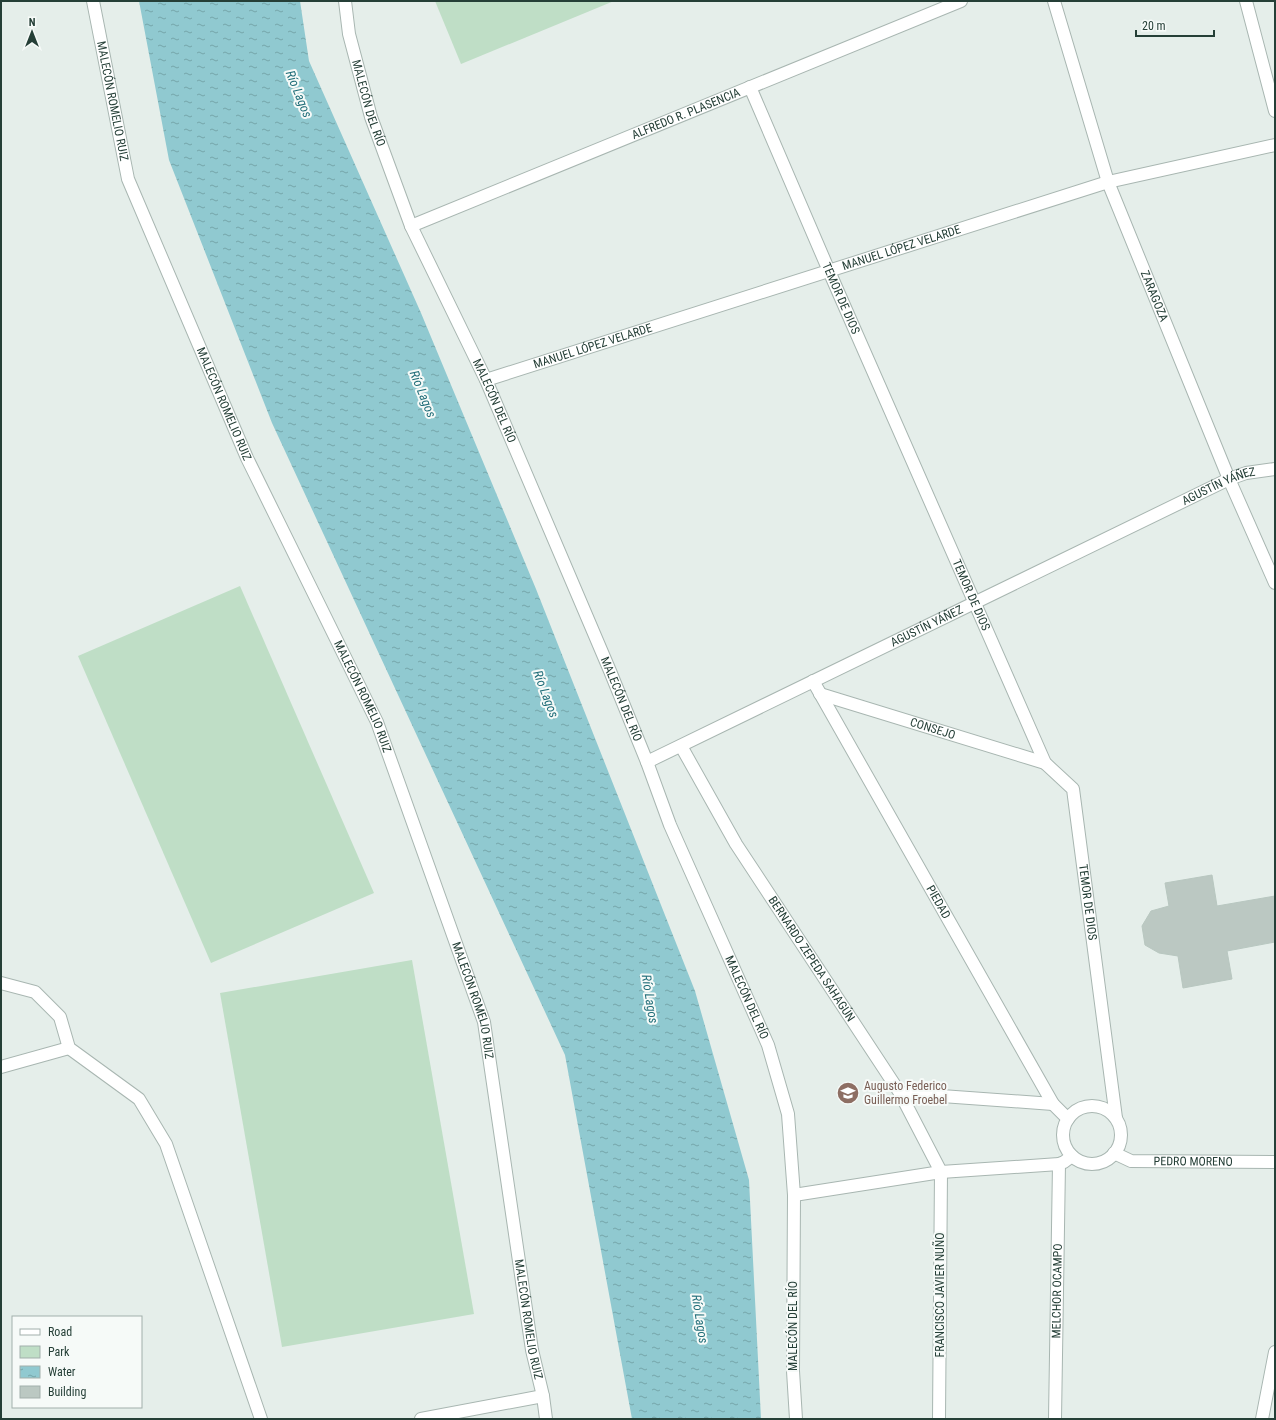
<svg xmlns="http://www.w3.org/2000/svg" width="1276" height="1420" font-family="'Roboto Condensed',sans-serif">
	<style>
		.park { fill: #bfdec6 }
		.water { fill: url(#water-ripples) }
		.building { fill: #bbc8c2; stroke: #b8c7c0 }
		.lines { fill: none; stroke-linecap: round; stroke-linejoin: round }
		.minor-casing { stroke: #a8b6b1; stroke-width: 14 }
		.minor { stroke: #fff; stroke-width: 12 }
		.labels { text-anchor: middle; dominant-baseline: central; stroke-width: 4; stroke-linejoin: round; paint-order: stroke }
		.street-label { font-size: 12px; fill: #253f37; stroke: #f6faf8 }
		.education-label { font-size: 12px; fill: #785e54; stroke: #f6faf8; text-anchor: start }
		.water-label { font-size: 13px; font-style: italic; fill: #216e79; stroke: #f6faf8 }
	</style>
	<defs>
		<pattern id="water-ripples" width="26" height="14" patternUnits="userSpaceOnUse"><rect width="26" height="14" fill="#90c9d0"/><path d="M2 4q2-2 4 0t4 0M15 11q2-2 4 0t4 0" fill="none" stroke="#75a5aa"/></pattern>
	</defs>
	<rect width="100%" height="100%" fill="#e5eeea"/>
	<g class="park">
		<polygon points="435,1 614,1 461,64"/>
		<polygon points="240,586 374,893 211,963 78,656"/>
		<polygon points="412,960 474,1314 282,1347 220,993"/>
	</g>
	<polygon class="water" points="139,1 300,1 309,61 421,313 536,589 695,991 749,1180 761,1419 632,1419 565,1055 272,423 169,160"/>
	<polygon class="building" points="1212,875 1217,906 1275,896 1275,942 1227,951 1232,979 1183,988 1178,956 1159,953 1145,945 1142,926 1151,911 1169,906 1165,883"/>
	<g class="lines">
		<g class="minor-casing">
			<g id="minor">
				<path id="s1" d="M93 1 128 179 247 458 377 722 484 1022 532 1350 543 1396 546 1419"/>
				<path id="s2" d="M345 1 349 34 371 117 411 226 486 380 610 671 647 762 670 825 768 1045 788 1114 794 1195 793 1371 796 1419"/>
				<path id="s3" d="M1054 1 1108 182 1229 479 1275 583"/>
				<polyline points="1246,1 1275,111"/>
				<path id="s4" d="M750 87 829 271 1045 763 1073 789 1116 1118"/>
				<path id="s5" d="M411 226 961 1"/>
				<path id="s6" d="M486 380 1108 182 1275 145"/>
				<path id="s7" d="M813 681 1053 1104 1068 1119"/>
				<path id="s8" d="M820 694 1045 763"/>
				<path id="s9" d="M681 746 736 844 900 1093 941 1172 939 1419"/>
				<path id="s10" d="M647 762 1229 479 1246 473 1275 469"/>
				<polyline points="1,983 35,992 60,1017 69,1048 139,1099 166,1144 261,1419"/>
				<polyline points="1,1067 69,1048"/>
				<polyline points="900,1093 1053,1104"/>
				<circle cx="1092" cy="1135" r="29"/>
				<path id="s11" d="M1114 1153 1131 1161 1275 1162"/>
				<polyline points="794,1195 941,1172 1059,1164 1064,1162 1072,1156"/>
				<polyline points="421,1419 543,1396"/>
				<path id="s12" d="M1055 1419 1059 1164"/>
				<polyline points="1262,1419 1275,1352"/>
			</g>
		</g>
		<use href="#minor" class="minor"/>
	</g>
	<defs>
		<g id="school-disc" transform="scale(1.15)"><circle r="9.5" fill="#8d6e63" stroke="#f6faf8"/><path d="M0-5L7-2L0 1L-7-2ZM-4 1L0 2.5L4 1V4Q0 6-4 4Z" fill="#fff"/></g>
	</defs>
	<g fill-rule="evenodd">
		<use href="#school-disc" x="848" y="1093"/>
	</g>
	<g class="labels">
		<g class="street-label">
			<text stroke="none"><textPath href="#s1" startOffset="102">MALECÓN ROMELIO RUIZ</textPath></text>
			<text stroke="none"><textPath href="#s2" startOffset="105">MALECÓN DEL RÍO</textPath></text>
			<text stroke="none"><textPath href="#s5" startOffset="297">ALFREDO R. PLASENCIA</textPath></text>
			<text stroke="none"><textPath href="#s6" startOffset="436">MANUEL LÓPEZ VELARDE</textPath></text>
			<text stroke="none"><textPath href="#s3" startOffset="312">ZARAGOZA</textPath></text>
			<text stroke="none"><textPath href="#s4" startOffset="230">TEMOR DE DIOS</textPath></text>
			<text stroke="none"><textPath href="#s6" startOffset="112">MANUEL LÓPEZ VELARDE</textPath></text>
			<text stroke="none"><textPath href="#s2" startOffset="429">MALECÓN DEL RÍO</textPath></text>
			<text stroke="none"><textPath href="#s1" startOffset="426">MALECÓN ROMELIO RUIZ</textPath></text>
			<text stroke="none"><textPath href="#s10" startOffset="635">AGUSTÍN YÁÑEZ</textPath></text>
			<text stroke="none"><textPath href="#s4" startOffset="554">TEMOR DE DIOS</textPath></text>
			<text stroke="none"><textPath href="#s10" startOffset="311">AGUSTÍN YÁÑEZ</textPath></text>
			<text stroke="none"><textPath href="#s1" startOffset="750">MALECÓN ROMELIO RUIZ</textPath></text>
			<text stroke="none"><textPath href="#s2" startOffset="753">MALECÓN DEL RÍO</textPath></text>
			<text stroke="none"><textPath href="#s8" startOffset="118">CONSEJO</textPath></text>
			<text stroke="none"><textPath href="#s7" startOffset="254">PIEDAD</textPath></text>
			<text stroke="none"><textPath href="#s4" startOffset="890">TEMOR DE DIOS</textPath></text>
			<text stroke="none"><textPath href="#s9" startOffset="250">BERNARDO ZEPEDA SAHAGÚN</textPath></text>
			<text stroke="none"><textPath href="#s2" startOffset="1077">MALECÓN DEL RÍO</textPath></text>
			<text stroke="none"><textPath href="#s1" startOffset="1074">MALECÓN ROMELIO RUIZ</textPath></text>
			<text stroke="none"><textPath href="#s11" startOffset="81">PEDRO MORENO</textPath></text>
			<text stroke="none"><textPath href="#s12" startOffset="128">MELCHOR OCAMPO</textPath></text>
			<text transform="translate(940 1295) rotate(-90)">FRANCISCO JAVIER NUÑO</text>
			<text stroke="none"><textPath href="#s1" startOffset="1398">MALECÓN ROMELIO RUIZ</textPath></text>
			<text transform="translate(793 1326) rotate(-90)">MALECÓN DEL RÍO</text>
		</g>
		<g class="education-label">
			<text x="864" y="1086">Augusto Federico<tspan x="864" dy="14">Guillermo Froebel</tspan></text>
		</g>
		<g class="water-label">
			<text transform="translate(299 94) rotate(68)">Río Lagos</text>
			<text transform="translate(423 394) rotate(68)">Río Lagos</text>
			<text transform="translate(546 694) rotate(69)">Río Lagos</text>
			<text transform="translate(650 999) rotate(81)">Río Lagos</text>
			<text transform="translate(700 1319) rotate(81)">Río Lagos</text>
		</g>
	</g>
	<rect width="1276" height="1420" fill="none" stroke="#253f37" stroke-width="4"/>
	<rect x="12" y="1316" width="130" height="92" fill="#f6faf8" stroke="#a2afab"/>
	<rect x="20" y="1329" width="20" height="6" fill="#ffffff" stroke="#a2afab"/>
	<text x="48" y="1336" font-size="12" fill="#253f37">Road</text>
	<rect x="20" y="1346" width="20" height="12" fill="#bfdec6" stroke="#a2afab"/>
	<text x="48" y="1356" font-size="12" fill="#253f37">Park</text>
	<rect x="20" y="1366" width="20" height="12" fill="url(#water-ripples)" stroke="#a2afab"/>
	<text x="48" y="1376" font-size="12" fill="#253f37">Water</text>
	<rect x="20" y="1386" width="20" height="12" fill="#bbc8c2" stroke="#a2afab"/>
	<text x="48" y="1396" font-size="12" fill="#253f37">Building</text>
	<g transform="translate(32 32)" stroke="#f6faf8" stroke-width="3" paint-order="stroke">
	<path d="M0-3L7 15L0 10L-7 15Z" fill="#253f37"/>
	<text y="-6" font-size="11" font-weight="bold" text-anchor="middle" fill="#253f37">N</text>
	</g>
	<path d="M1136 30v6h78v-6" fill="none" stroke="#253f37" stroke-width="2"/>
	<text x="1142" y="30" font-size="12" fill="#253f37" stroke="#f6faf8" stroke-width="3" paint-order="stroke">20 m</text>
</svg>
